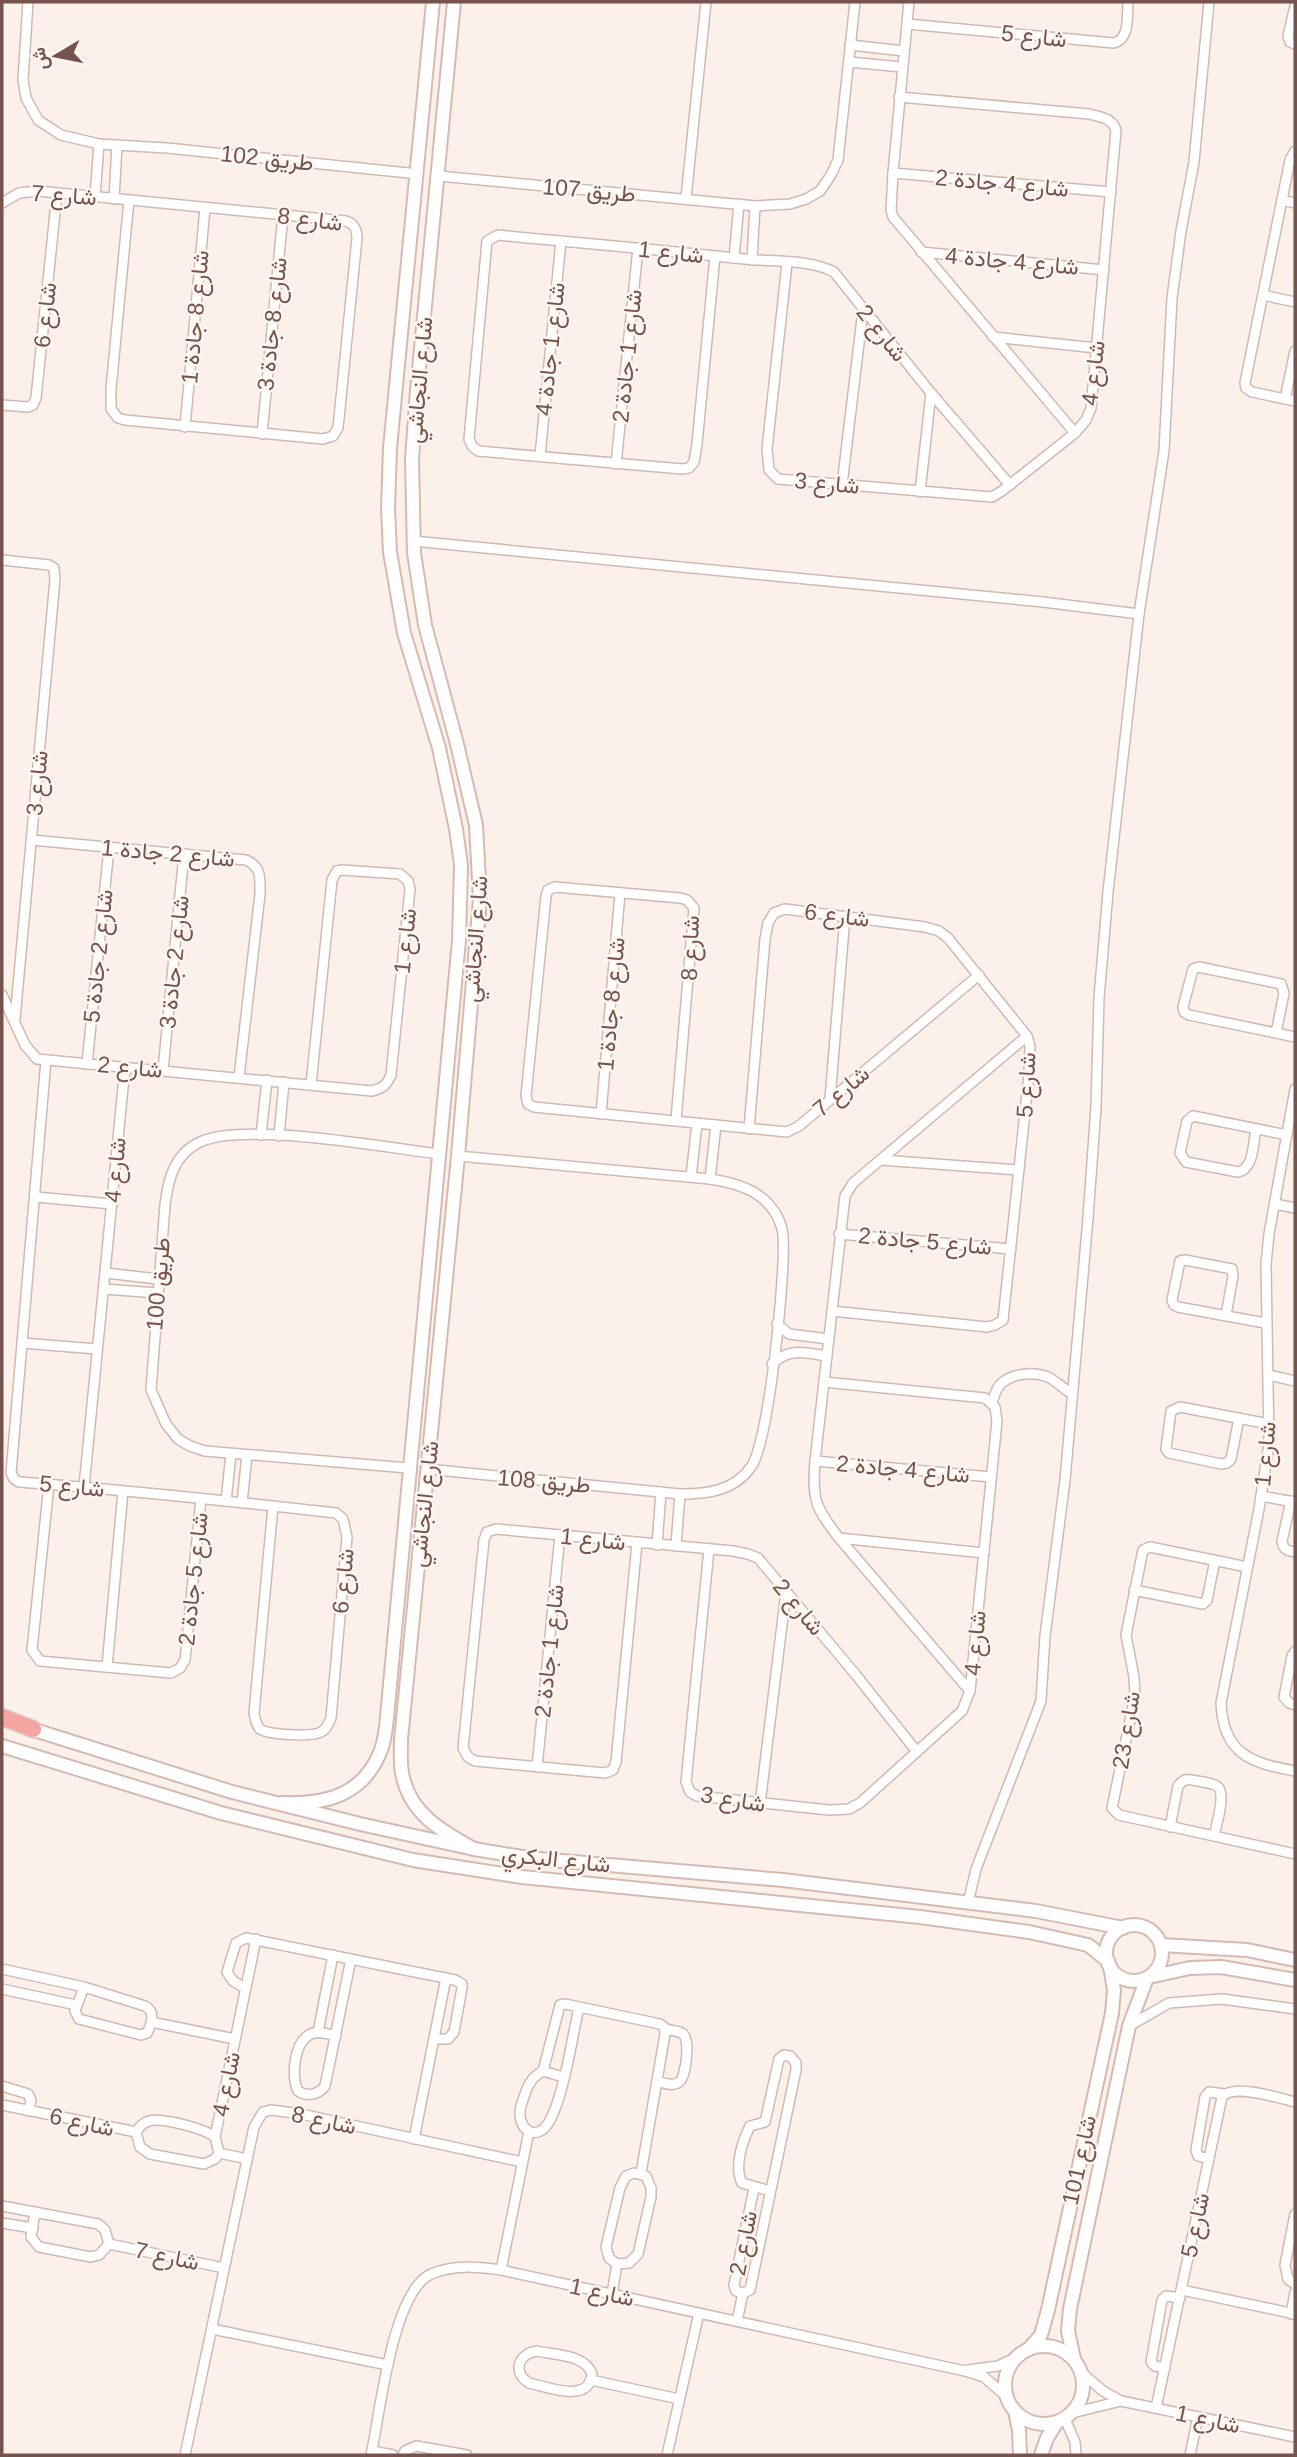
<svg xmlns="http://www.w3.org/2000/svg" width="1297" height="2457" font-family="Helvetica,Vazirmatn,sans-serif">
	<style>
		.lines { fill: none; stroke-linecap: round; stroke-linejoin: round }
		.street-casing { stroke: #d1b9b2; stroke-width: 12 }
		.secondary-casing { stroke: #d6bab2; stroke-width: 16 }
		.highway-casing { stroke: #d9cfcd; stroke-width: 19 }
		.street { stroke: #fff; stroke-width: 9 }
		.secondary { stroke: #fff; stroke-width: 12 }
		.highway { stroke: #f5a6a3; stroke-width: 16 }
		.labels { text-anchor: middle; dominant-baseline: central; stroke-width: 5; stroke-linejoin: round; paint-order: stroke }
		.street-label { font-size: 23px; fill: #77534d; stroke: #fff6f1 }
	</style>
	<rect width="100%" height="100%" fill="#fcf1ea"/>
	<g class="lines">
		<g class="street-casing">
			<g id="street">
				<polyline points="28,2 23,80 26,98 38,120 61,135 99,144 167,148 418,174"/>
				<polyline points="909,2 893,173 891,210 893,217 1075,433"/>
				<polyline points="1295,6 1288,36 1290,42 1295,44"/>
				<path d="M907 24 1114 43C1130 39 1127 16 1128 2"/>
				<polyline points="850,45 904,51"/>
				<polyline points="849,62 902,67"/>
				<polyline points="1295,151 1290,160 1245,383 1246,388 1252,392 1295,401"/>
				<polyline points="893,173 1111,192"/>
				<polyline points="439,176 755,206 790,204 806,199 820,191 831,175 838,160 855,2"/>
				<polyline points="95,196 99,144"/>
				<polyline points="686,198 706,2"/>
				<polyline points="114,199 117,145"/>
				<polyline points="1282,200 1295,203"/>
				<path d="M2 203 19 193 38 191 346 221C355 224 357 230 357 238L338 428 333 436 323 439 125 420 118 418 111 409V389L129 200"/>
				<polyline points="921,252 1104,270"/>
				<path d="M715 256 697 444 694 462 689 468 682 469 478 451 472 446 469 439 487 241 498 235C580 243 662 250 744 259 773 262 809 259 834 272L931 393 1010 485"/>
				<polyline points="734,258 739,204"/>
				<polyline points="752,260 755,206"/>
				<path d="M787 263 767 449 769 470 778 479 992 497 1002 491 1075 433 1086 420 1091 408 1116 130C1112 118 1101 117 1089 114L899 97"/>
				<polyline points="1263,295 1295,302"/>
				<polyline points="993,337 1097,348"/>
				<polyline points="1285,399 1295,351"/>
				<polyline points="2,405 28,407 33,405 36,398 57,193"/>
				<polyline points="185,427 205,208"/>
				<polyline points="262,434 283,215"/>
				<polyline points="540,456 561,241"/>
				<polyline points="616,464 638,248"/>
				<polyline points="842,485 863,310"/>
				<polyline points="920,492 931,393"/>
				<polyline points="413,541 1043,602 1139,614"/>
				<polyline points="2,560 49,565 54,568 55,579 15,1019"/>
				<path d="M32 840 246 860C262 867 260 879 260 894L239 1077"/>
				<path d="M2 995 25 1045 37 1059 372 1091C383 1088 386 1086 391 1075L410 889 408 881 400 874 342 870 337 871 332 880 311 1085"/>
				<polyline points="1276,1033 1284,993 1281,984 1199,967 1193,969 1183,1007 1184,1012 1189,1015 1295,1037"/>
				<path d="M46 1060 11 1473 14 1479 19 1482C125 1490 230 1501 336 1513L343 1519 347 1537 331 1718C328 1724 327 1729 321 1732 313 1737 268 1735 260 1729 256 1725 255 1718 254 1713L273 1506"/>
				<polyline points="87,1064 109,848"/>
				<polyline points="163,1070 184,854"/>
				<path d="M1295 1089 1269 1234 1266 1264 1269 1444 1259 1509 1221 1703C1223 1754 1251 1763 1295 1771"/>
				<polyline points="830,1099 845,916"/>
				<polyline points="601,1114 620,893"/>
				<polyline points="676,1120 694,908 687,900 680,898 555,887 548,890 546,896 526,1096 528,1104 534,1107 787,1132 799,1126 979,975"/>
				<polyline points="749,1129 765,939 768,923 774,913 785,909 925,927 939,931 948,938 1027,1036 1030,1046 1029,1074 1003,1320 995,1325 987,1327 832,1311"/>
				<path d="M1256 1129C1253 1143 1254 1169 1238 1172L1186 1162 1180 1153 1187 1121 1193 1116 1287 1135"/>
				<polyline points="261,1135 267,1080"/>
				<polyline points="279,1136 284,1082"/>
				<polyline points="881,1160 1019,1170"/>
				<polyline points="691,1177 697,1123"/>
				<polyline points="710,1179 716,1125"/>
				<polyline points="36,1197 112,1204"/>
				<polyline points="1275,1204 1295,1208"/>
				<polyline points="839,1234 1011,1249"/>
				<polyline points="106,1273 158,1279"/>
				<polyline points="104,1289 157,1293"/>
				<polyline points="1226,1315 1233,1276 1232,1269 1185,1260 1180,1261 1172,1300 1174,1305 1178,1307 1265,1323"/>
				<polyline points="777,1324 789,1334 829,1339"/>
				<polyline points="22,1343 97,1349"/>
				<path d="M772 1364C790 1347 805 1353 827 1356"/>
				<polyline points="1268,1375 1295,1381"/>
				<path d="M992 1402C994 1397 996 1390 999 1386 1010 1373 1033 1371 1048 1377 1056 1381 1064 1389 1072 1394"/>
				<polyline points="1239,1418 1231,1459 1227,1463 1221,1464 1169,1453 1166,1449 1171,1411 1180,1407 1269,1424"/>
				<polyline points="815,1461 991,1477"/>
				<path d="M408 1468 205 1451 190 1446 178 1439 166 1424 151 1390 165 1205C168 1180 174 1154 200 1142 243 1121 387 1148 440 1154"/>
				<path d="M427 1469 680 1494C708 1494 734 1491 751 1467 769 1443 786 1271 783 1236 783 1229 780 1222 777 1216 763 1190 736 1183 710 1179L458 1156"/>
				<polyline points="49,1484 32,1650 40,1661 171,1673 180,1668 185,1660 201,1499"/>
				<polyline points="84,1487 125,1067"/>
				<polyline points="1261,1496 1294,1502"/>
				<polyline points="226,1501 231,1454"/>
				<path d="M1291 1501 1282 1541C1283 1550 1288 1551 1295 1552"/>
				<polyline points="242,1503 247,1455"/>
				<polyline points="839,1538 984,1553"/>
				<polyline points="637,1543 616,1762 613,1770 605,1773 475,1761 468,1757 463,1748 484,1540 487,1532 496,1529 733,1551 748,1554 758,1558 856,1675 917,1752"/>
				<polyline points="657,1545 661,1492"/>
				<polyline points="676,1546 680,1494"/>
				<polyline points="709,1549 686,1782 690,1792 697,1796 829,1810 849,1809 860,1803 962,1711 970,1691 997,1421 995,1407 985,1398 824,1382"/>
				<polyline points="1247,1567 1150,1547 1143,1550 1126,1635 1134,1677 1135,1696 1112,1808 1119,1815 1295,1854"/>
				<polyline points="1134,1590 1203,1604 1207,1600 1215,1560"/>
				<polyline points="1295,1651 1292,1656 1284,1697 1289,1703 1295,1705"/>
				<polyline points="107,1667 123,1491"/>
				<path d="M970 1691 839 1538C815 1507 812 1500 815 1461L845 1196 853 1183 1027 1036"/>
				<polyline points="537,1767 560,1535"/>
				<polyline points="760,1804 786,1592"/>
				<path d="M1170 1827 1178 1786C1184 1778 1188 1779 1197 1781 1203 1782 1214 1783 1218 1787 1226 1795 1216 1826 1214 1836"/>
				<polyline points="968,1903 976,1869 1041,1701 1045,1636 1065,1480 1088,1218 1096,1107 1099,998 1108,892 1139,614 1164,451 1172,298 1181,231 1194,162 1209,2"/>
				<path d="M2 1969 84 1987 145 2006C156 2012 152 2023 147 2033L141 2035 79 2019 75 2011 84 1987"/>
				<polyline points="245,1988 233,1981 227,1972 236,1943 246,1938 455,1980 462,1984 462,1988 454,2032 448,2039 434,2039"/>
				<polyline points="2,1989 76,2005"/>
				<path d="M579 2007C572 2038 564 2096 549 2122 536 2144 515 2128 521 2106 526 2091 528 2079 543 2071L560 2005 565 2004 660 2024 664 2027 665 2034 641 2173"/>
				<polyline points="151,2022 235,2039"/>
				<polyline points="1129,2026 1169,2003 1222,1999 1295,2009"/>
				<polyline points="318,2032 333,1955"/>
				<path d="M336 2036C328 2034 317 2030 309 2035 294 2044 291 2076 298 2091 307 2097 318 2095 325 2086L351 1959"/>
				<polyline points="543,2071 563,2077"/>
				<path d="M657 2081C664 2083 673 2087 679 2082 686 2077 691 2038 682 2033 678 2031 670 2030 665 2029"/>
				<polyline points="2,2086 28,2094 31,2100 29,2111"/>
				<polyline points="2,2105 136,2132"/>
				<path d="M215 2137C205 2129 162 2117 149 2121 143 2123 139 2127 136 2132L140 2147 150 2154 204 2164 215 2159 219 2153"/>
				<polyline points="414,2139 446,1978"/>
				<polyline points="219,2153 215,2137 256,1939"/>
				<polyline points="219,2153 247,2159"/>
				<polyline points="1209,2159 1198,2156 1196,2150 1205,2097 1209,2092 1224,2094"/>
				<polygon points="634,2173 646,2176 651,2188 651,2197 638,2254 629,2263 617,2264 609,2258 606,2247 620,2188 626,2176"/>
				<polyline points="2,2206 98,2224 105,2230 109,2244 99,2255 91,2257 39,2247 31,2237 35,2212"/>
				<polyline points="1295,2214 1285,2265 1288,2279 1295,2284"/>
				<polyline points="2,2223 33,2228"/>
				<polyline points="109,2244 224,2268"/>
				<polyline points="501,2270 529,2131"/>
				<polyline points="1182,2290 1295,2314"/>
				<polyline points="743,2293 736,2291 734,2285 754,2188"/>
				<polyline points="612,2294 617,2264"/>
				<polyline points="1291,2314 1295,2292"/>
				<path d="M737 2321 743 2293 750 2290 796 2070V2063L790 2056 784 2055 779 2059 765 2122 750 2126C742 2142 734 2167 742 2183L770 2191"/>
				<polyline points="212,2329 388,2365"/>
				<path d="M537 2351C554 2355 585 2354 592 2374 589 2404 548 2387 529 2383 512 2372 518 2354 537 2351Z"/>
				<polyline points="1165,2368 1155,2366 1151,2362 1162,2300 1166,2296 1180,2298"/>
				<polyline points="968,2370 998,2366 1017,2357"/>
				<polyline points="1082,2373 1103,2391 1121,2401 1295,2437"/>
				<polyline points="591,2380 679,2399"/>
				<path d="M1156 2408 1222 2097C1233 2083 1279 2098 1295 2102"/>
				<polyline points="1072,2413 1121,2401"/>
				<polyline points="1065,2419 1075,2442 1076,2455"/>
				<polyline points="372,2451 393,2455"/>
				<polyline points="185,2455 254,2127 263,2112 271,2110 301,2114 522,2162"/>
				<path d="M371 2455C380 2414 392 2292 431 2274 454 2264 477 2267 501 2270L965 2371 984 2377 1007 2397"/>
				<polyline points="403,2455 405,2451 416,2446 467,2455"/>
				<polyline points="667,2455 699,2313"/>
				<polyline points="1190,2455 1198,2417"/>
			</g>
		</g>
		<g class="secondary-casing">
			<g id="secondary">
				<path d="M454 2 417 390 412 459 414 553 425 625 456 740 476 825 480 899 458 1156 401 1740C401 1750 400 1762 402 1773 409 1813 441 1831 474 1849"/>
				<polyline points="25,1727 232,1792 360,1824 474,1849 528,1858 783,1880 1036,1911 1123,1928"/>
				<polyline points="2,1746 221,1813 413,1860 522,1877 920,1917 1029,1932 1088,1945 1108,1961"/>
				<path d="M282 1803C326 1805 364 1795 381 1750 385 1740 386 1728 387 1717L459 940 461 865 456 829 439 748 404 633 390 552 388 509 390 448 433 2"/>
				<circle cx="1134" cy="1953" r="28"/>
				<polyline points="1161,1945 1247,1950 1295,1960"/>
				<polyline points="1149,1977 1190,1968 1221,1967 1295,1980"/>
				<circle cx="1044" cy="2385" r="39"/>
				<polyline points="1029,2349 1041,2335 1048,2310 1112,2013 1114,1990 1110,1966"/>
				<polyline points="1074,2359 1068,2331 1070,2309 1129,2026 1147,1978"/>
				<polyline points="1015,2411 1019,2430 1020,2455"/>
				<polyline points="1041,2455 1047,2438 1057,2422"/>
			</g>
		</g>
		<g class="highway-casing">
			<polyline id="highway" points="2,1717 33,1729"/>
		</g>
		<use href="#street" class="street"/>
		<use href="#secondary" class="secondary"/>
		<use href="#highway" class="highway"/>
	</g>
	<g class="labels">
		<g class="street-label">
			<text transform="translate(1034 36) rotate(6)">شارع 5</text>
			<text transform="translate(267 158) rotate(6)">طريق 102</text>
			<text transform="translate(1002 183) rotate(5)">شارع 4 جادة 2</text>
			<text transform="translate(589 190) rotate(5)">طريق 107</text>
			<text transform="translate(64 195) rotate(4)">شارع 7</text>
			<text transform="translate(310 219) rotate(7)">شارع 8</text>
			<text transform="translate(671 252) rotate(6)">شارع 1</text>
			<text transform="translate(1012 261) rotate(5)">شارع 4 جادة 4</text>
			<text transform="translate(45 315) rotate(-84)">شارع 6</text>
			<text transform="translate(195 317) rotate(-85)">شارع 8 جادة 1</text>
			<text transform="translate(272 324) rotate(-84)">شارع 8 جادة 3</text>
			<text transform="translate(882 333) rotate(51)">شارع 2</text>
			<text transform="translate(550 349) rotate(-84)">شارع 1 جادة 4</text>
			<text transform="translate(627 356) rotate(-84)">شارع 1 جادة 2</text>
			<text transform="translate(1093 373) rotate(-83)">شارع 4</text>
			<text transform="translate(419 380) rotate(-85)">شارع النجاشي</text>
			<text transform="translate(827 483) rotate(5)">شارع 3</text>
			<text transform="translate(37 783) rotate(-85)">شارع 3</text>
			<text transform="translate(168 853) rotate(5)">شارع 2 جادة 1</text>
			<text transform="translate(837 915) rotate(7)">شارع 6</text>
			<text transform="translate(475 939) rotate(-86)">شارع النجاشي</text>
			<text transform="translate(405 941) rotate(-84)">شارع 1</text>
			<text transform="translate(690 948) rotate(-88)">شارع 8</text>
			<text transform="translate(98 956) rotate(-84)">شارع 2 جادة 5</text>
			<text transform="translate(174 962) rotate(-84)">شارع 2 جادة 3</text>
			<text transform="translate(611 1004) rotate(-85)">شارع 8 جادة 1</text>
			<text transform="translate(130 1067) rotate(5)">شارع 2</text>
			<text transform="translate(1026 1085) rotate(-87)">شارع 5</text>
			<text transform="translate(841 1091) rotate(-40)">شارع 7</text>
			<text transform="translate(115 1170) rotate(-85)">شارع 4</text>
			<text transform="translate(925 1241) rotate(5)">شارع 5 جادة 2</text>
			<text transform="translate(158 1284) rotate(-85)">طريق 100</text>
			<text transform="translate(1265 1454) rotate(-85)">شارع 1</text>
			<text transform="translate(903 1469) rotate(5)">شارع 4 جادة 2</text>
			<text transform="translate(544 1481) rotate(5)">طريق 108</text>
			<text transform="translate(72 1486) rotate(5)">شارع 5</text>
			<text transform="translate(424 1504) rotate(-84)">شارع النجاشي</text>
			<text transform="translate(593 1539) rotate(6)">شارع 1</text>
			<text transform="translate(193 1579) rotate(-84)">شارع 5 جادة 2</text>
			<text transform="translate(343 1581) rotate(-85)">شارع 6</text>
			<text transform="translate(799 1607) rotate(50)">شارع 2</text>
			<text transform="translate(975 1643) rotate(-85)">شارع 4</text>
			<text transform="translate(549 1651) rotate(-84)">شارع 1 جادة 2</text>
			<text transform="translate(1126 1730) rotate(-81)">شارع 23</text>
			<text transform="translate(733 1799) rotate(9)">شارع 3</text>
			<text transform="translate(556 1859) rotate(6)">شارع البكري</text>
			<text transform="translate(226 2084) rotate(-79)">شارع 4</text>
			<text transform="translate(324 2120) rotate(12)">شارع 8</text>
			<text transform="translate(82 2122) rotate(12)">شارع 6</text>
			<text transform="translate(1079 2160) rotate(-78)">شارع 101</text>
			<text transform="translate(1195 2225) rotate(-78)">شارع 5</text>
			<text transform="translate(743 2243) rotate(-79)">شارع 2</text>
			<text transform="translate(167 2256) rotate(12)">شارع 7</text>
			<text transform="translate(602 2292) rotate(12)">شارع 1</text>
			<text transform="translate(1208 2419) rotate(12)">شارع 1</text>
		</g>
	</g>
	<rect width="1297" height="2457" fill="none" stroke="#77534d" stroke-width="7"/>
	<g transform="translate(56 56) rotate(260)" stroke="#fff6f1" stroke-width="5" paint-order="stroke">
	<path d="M0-5L12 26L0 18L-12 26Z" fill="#77534d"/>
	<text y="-10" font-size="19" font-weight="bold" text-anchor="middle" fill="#77534d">ش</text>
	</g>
</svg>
